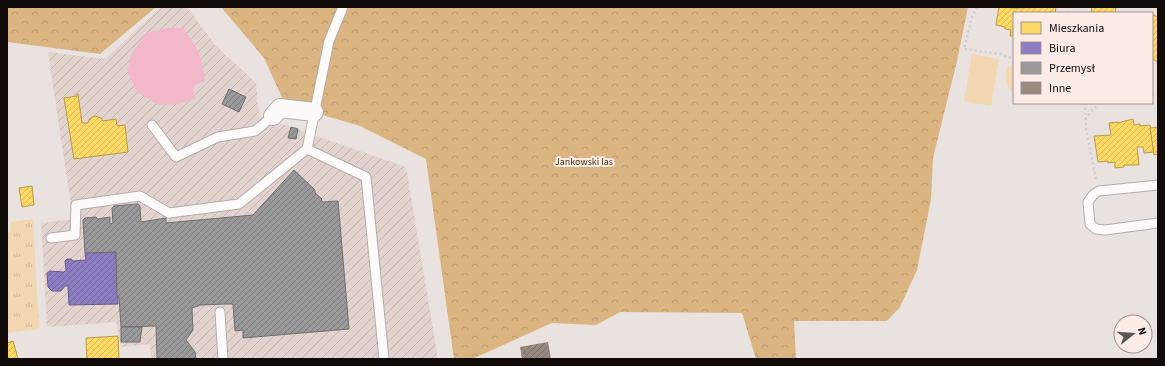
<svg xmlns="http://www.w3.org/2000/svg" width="1165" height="366" font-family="'Source Sans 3',sans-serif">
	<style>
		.industrial { fill: url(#industrial-furrows) }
		.grass { fill: url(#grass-tufts) }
		.forest { fill: url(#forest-crowns) }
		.park { fill: #f3d6b2 }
		.water { fill: #f3b7ca }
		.homes { fill: url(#homes-hatch); stroke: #b79b4a }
		.offices { fill: url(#offices-hatch); stroke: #685a8b }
		.industry { fill: url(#industry-hatch); stroke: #706e6e }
		.building { fill: url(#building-hatch) }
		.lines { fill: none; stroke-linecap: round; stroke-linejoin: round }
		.lane-casing { stroke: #b2acaa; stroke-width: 11 }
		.street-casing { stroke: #b2acaa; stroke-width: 20 }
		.path { stroke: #d0cecc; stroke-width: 2.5; stroke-dasharray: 2 3; stroke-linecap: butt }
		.lane { stroke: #fcfbfa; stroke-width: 9 }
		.street { stroke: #fcfbfa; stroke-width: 18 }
		.labels { text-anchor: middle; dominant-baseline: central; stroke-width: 4; stroke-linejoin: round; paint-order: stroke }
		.park-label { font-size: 10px; fill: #4f3610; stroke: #fcece8 }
	</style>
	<defs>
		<pattern id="industrial-furrows" width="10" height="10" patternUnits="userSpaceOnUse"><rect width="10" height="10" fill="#e3d3cf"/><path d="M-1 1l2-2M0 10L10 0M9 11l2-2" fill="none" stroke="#c2b4b0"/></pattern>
		<pattern id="grass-tufts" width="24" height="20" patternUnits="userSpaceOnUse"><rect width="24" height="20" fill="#f3d6b2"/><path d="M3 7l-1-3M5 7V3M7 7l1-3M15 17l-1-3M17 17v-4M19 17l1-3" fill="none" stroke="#cfb698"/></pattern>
		<pattern id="forest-crowns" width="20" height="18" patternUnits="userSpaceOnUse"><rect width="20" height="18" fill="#dbb581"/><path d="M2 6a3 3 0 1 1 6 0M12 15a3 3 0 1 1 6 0" fill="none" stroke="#bb9a6e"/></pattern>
		<pattern id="homes-hatch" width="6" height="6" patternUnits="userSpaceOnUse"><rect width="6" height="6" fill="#ffd966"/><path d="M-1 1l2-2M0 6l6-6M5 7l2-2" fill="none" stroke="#dab957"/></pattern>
		<pattern id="offices-hatch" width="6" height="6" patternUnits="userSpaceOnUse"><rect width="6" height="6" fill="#8e7cc3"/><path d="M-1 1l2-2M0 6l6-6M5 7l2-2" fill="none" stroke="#73649d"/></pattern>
		<pattern id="industry-hatch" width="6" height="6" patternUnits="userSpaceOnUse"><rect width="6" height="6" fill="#999"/><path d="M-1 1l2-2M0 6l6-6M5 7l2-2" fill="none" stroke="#7b7b7b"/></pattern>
		<pattern id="building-hatch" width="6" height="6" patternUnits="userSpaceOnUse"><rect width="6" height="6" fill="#958981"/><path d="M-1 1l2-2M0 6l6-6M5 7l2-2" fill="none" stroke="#786e68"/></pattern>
	</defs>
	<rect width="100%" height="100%" fill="#eae2df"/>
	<polygon class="industrial" points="161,7 187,7 215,45 256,83 259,116 406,167 438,359 151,359 150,344 121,347 116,322 47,327 41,223 73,219 48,52 105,59"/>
	<polygon class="grass" points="33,219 39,329 7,333 7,232 11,231 10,222"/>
	<g class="forest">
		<polygon points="7,7 156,7 100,54 7,42"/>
		<polygon points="221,7 968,7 957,61 933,158 931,199 917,270 900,307 887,321 794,321 796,359 756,359 742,313 620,312 596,325 552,323 472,359 454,359 426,159 360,126 285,104 264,58"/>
	</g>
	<g class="park">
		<polygon points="972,54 999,59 991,106 964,101"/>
		<path d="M1012 66H1014V93C1005 86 1005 79 1007 68Z"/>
	</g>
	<path class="water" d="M167 28H183C198 49 202 55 205 81L195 85 193 92 196 98 180 104 158 105 137 92 127 71 132 53 147 33Z"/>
	<g class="homes">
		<polygon points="999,7 1015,8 1056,7 1055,13 1014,13 1014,36 1010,36 1011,30 1005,29 1005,27 996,25"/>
		<polygon points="1092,7 1111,7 1116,8 1115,13 1091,13"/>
		<polygon points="1152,14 1158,17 1158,62 1152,59"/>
		<polygon points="77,94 78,94 82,123 88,123 90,118 95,116 101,118 103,121 116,119 117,126 125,125 128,152 74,159 64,98 77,96"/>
		<polygon points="1133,119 1134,125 1140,124 1140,126 1150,125 1154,152 1144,153 1143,147 1137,147 1139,165 1124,165 1124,167 1115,168 1115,162 1108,163 1108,161 1098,162 1094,136 1111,135 1109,123 1117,122 1117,123"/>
		<polygon points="1158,127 1158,154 1154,155 1150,128"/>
		<polygon points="32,186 34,205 22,207 19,188"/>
		<polygon points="118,336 119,359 87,359 86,338"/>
		<polygon points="13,341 18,359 7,359 7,343"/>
	</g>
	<polygon class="offices" points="116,252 118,304 69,305 68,286 65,286 61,291 52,291 48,287 47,273 50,271 64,272 66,270 65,261 67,259 71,259 73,261 86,260 85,253"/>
	<g class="industry">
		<polygon points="229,89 246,97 239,112 222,104"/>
		<polygon points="291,127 298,129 296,139 288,138"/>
		<polygon points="294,170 315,190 315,193 322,199 321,200 323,202 338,201 349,329 243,338 243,330 235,331 233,304 225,304 201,305 192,308 193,330 186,340 195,352 196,359 157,359 156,326 121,327 119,297 117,297 116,252 85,253 83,220 85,218 96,217 98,219 110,217 110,224 113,223 112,208 114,206 138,204 140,206 141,222 166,218 166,223 253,215"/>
		<polygon points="121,327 142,327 140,342 121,342"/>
	</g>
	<polygon class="building" points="548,342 551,359 522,359 520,347"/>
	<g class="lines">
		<g class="lane-casing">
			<g id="lane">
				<polyline points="343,7 329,41 307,149 366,177 384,359"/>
				<polyline points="152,125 176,157 218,137 255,131 273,116"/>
				<polyline points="1158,185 1099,191 1093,195 1088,202 1090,224 1096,229 1105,230 1158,223"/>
				<polyline points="51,238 75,235 76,205 140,196 169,213 239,204 307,149"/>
				<polyline points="220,312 223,359"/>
			</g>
		</g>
		<g class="street-casing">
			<polyline id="street" points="273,116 280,108 314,112"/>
		</g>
		<g class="path">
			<polyline points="977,7 972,17 964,49 1001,54 1014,59"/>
			<polyline points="1067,13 1068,7"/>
			<polyline points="1152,94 1158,95"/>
			<polyline points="1085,103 1086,128 1096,180"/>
			<polyline points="1085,119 1099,103"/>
		</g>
		<use href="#lane" class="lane"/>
		<use href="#street" class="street"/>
	</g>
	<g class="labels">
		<g class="park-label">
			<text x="584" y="162">Jankowski las</text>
		</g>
	</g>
	<rect width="1165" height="366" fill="none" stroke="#100b09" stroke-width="16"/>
	<rect x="1013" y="12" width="140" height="92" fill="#fcece8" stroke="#9e928f"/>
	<rect x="1021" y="22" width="20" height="12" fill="#ffd966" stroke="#9e928f"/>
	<text x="1049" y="32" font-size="12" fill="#100b09">Mieszkania</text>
	<rect x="1021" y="42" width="20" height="12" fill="#8e7cc3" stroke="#9e928f"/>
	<text x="1049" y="52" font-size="12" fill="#100b09">Biura</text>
	<rect x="1021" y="62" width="20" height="12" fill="#999999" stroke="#9e928f"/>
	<text x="1049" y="72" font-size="12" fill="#100b09">Przemysł</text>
	<rect x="1021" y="82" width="20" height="12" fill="#958981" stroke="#9e928f"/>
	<text x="1049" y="92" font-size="12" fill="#100b09">Inne</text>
	<g transform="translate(1133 334) rotate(73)"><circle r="19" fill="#fcece8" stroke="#9e928f"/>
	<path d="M0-3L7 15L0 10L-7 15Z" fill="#5c5654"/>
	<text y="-6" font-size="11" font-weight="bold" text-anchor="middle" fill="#100b09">N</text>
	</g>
</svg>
